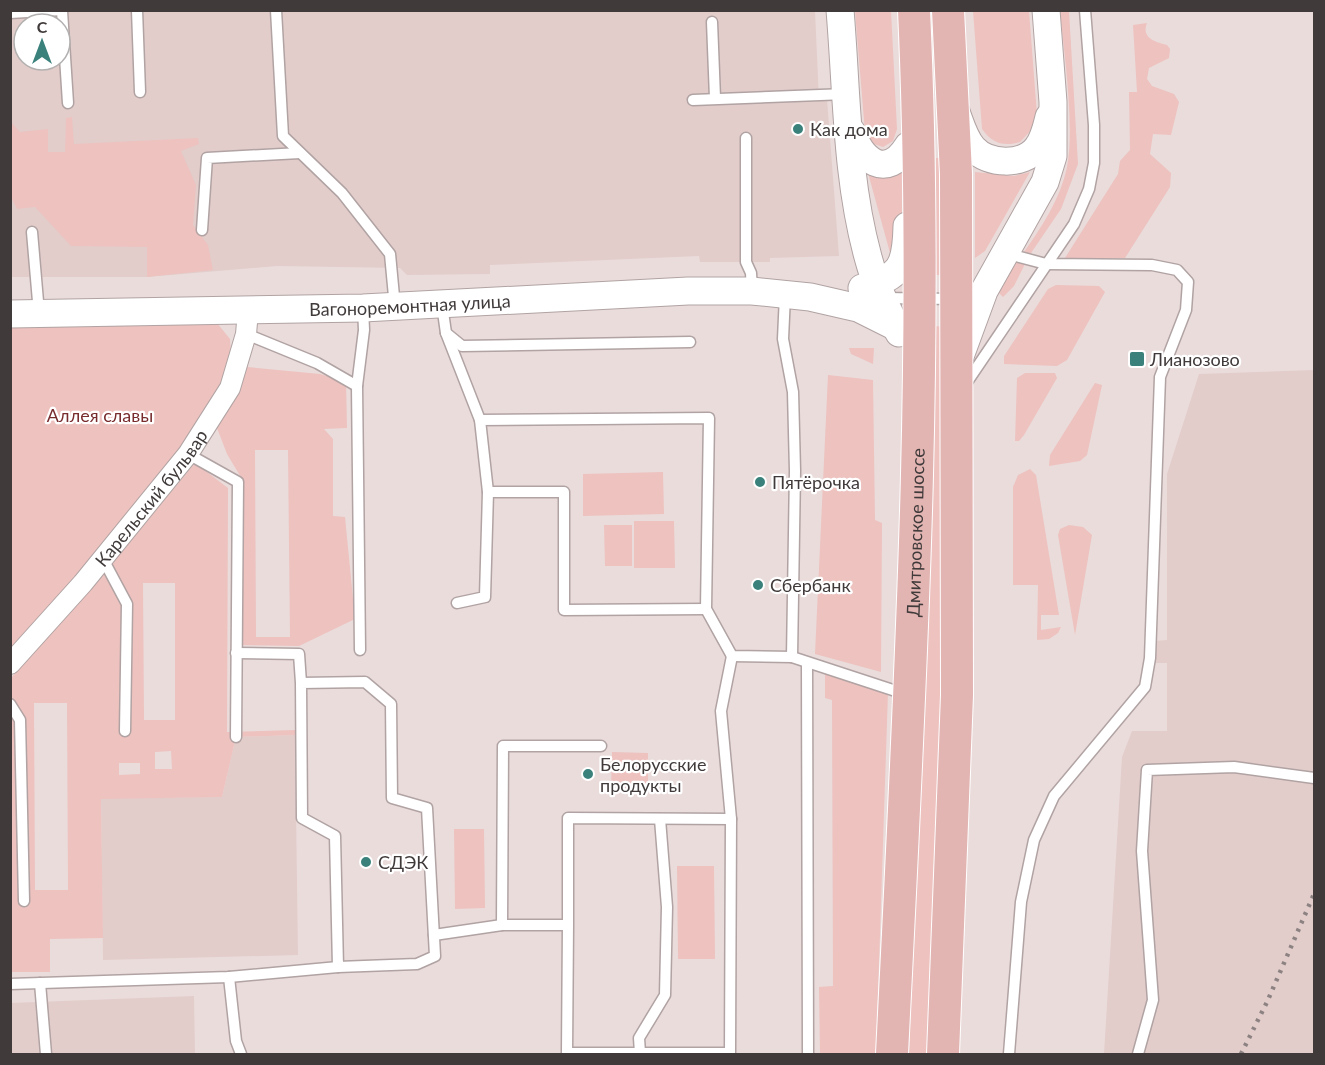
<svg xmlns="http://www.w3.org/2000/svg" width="1325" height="1065" font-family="Lato,sans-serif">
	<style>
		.built { fill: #e2cdcb; fill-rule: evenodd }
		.green { fill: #edc2bf; fill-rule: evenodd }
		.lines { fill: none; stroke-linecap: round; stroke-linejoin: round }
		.lane-casing { stroke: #b1a3a3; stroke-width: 13 }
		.street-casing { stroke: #b1a3a3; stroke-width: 22 }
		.secondary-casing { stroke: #b1a3a3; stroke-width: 29 }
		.primary-casing { stroke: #fff; stroke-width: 34 }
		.lane { stroke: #fff; stroke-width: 10 }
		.street { stroke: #fff; stroke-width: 20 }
		.secondary { stroke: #fff; stroke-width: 27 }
		.primary { stroke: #e2b5b3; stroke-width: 32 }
		.rail { stroke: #8c8282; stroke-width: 4.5; stroke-dasharray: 3 6; stroke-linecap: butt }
		.poi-dot { fill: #3a817b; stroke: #fff; stroke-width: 2 }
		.labels { text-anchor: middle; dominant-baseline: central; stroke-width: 4.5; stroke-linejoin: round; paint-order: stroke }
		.poi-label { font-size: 18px; fill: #403a3a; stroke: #fff; text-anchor: start }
		.street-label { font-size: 18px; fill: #403a3a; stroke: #fff }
		.park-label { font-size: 18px; fill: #782c2e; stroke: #fff }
	</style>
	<rect width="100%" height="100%" fill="#eadcdb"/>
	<g class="built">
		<path d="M10 11H815L819 100 827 99 839 256 770 258V262H700L699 256 490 265V274L407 275 400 268 277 266 147 277H11ZM24 24H60V60H24Z"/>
		<polygon points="1314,370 1314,1054 1104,1054 1122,757 1132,731 1167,731 1167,663 1154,663 1154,641 1167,640 1167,474 1199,374"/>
		<polygon points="295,735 298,955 103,960 101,798 222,797 236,737"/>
		<polygon points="194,996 195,1054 11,1054 10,1003"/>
	</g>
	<g class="green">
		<polygon points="855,11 891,11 897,129 893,141 883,147 871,143 865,132"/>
		<path d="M973 11H1029L1037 115 1035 126 1020 142C1003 147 992 143 982 129Z"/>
		<path d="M1060 11H1069L1078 164 1061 209 1029 256 1014 286 1003 297 999 293 1002 283C1027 247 1058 210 1067 167 1075 126 1064 53 1060 11Z"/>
		<path d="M1147 23C1141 38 1155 42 1167 45L1170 49 1169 58 1149 68 1147 79 1152 86 1174 94 1179 102 1171 135 1153 134 1150 154 1171 173 1170 187 1125 258H1065L1118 174 1120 161 1130 150 1129 92H1137L1133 25Z"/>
		<polygon points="72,117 74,144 198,138 199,144 181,151 196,185 193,225 208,245 213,270 147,277 147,247 71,246 35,207 17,209 12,199 10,121 20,132 48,129 48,152 65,152 66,118"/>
		<polygon points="936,158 941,158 943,275 935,275"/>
		<polygon points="902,171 902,251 892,260 868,173"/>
		<polygon points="975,172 1014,176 1030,172 985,251 975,258"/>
		<polygon points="1056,285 1099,286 1105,292 1067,360 1057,366 1004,364 1004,356 1048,289"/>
		<polygon points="217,323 230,339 231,355 223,381 184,451 11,655 11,326"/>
		<polygon points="935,326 944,327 945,608 929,1054 909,1054 928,573"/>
		<polygon points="849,348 874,348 873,364 851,354"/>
		<path d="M247 367 320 374 346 382 347 428 324 429 333 439V516L345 517 355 619 299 646 241 645 242 479 227 454 217 428ZM255 450H288L290 637H256Z"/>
		<polygon points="1025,373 1055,373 1057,378 1024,435 1019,441 1015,441 1017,378"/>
		<polygon points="828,375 873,380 875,520 882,523 881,672 815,654"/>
		<polygon points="1095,383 1102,385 1087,455 1080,461 1049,466 1050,455"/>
		<path d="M195 463 228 488 227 732 295 730V735L236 737 222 797 101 799 103 938 50 939V972H11V678L101 577ZM143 583H175V720H144ZM34 703H67L68 890H35ZM171 751 172 769H155V752ZM140 763V774L119 775V763Z"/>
		<polygon points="1030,469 1036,475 1059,615 1041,615 1041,630 1061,627 1058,633 1049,639 1037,640 1038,585 1013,585 1013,487 1018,475"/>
		<polygon points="663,472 664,514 583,516 583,474"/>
		<polygon points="634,521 674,521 675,568 634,568"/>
		<polygon points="604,525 632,525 632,566 605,566"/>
		<polygon points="1069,525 1083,527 1092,535 1075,635 1058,535 1060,529"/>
		<polygon points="825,671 888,692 876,1054 820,1054 819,987 833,986 832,700 825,698"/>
		<polygon points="612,752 648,753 648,789 611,789"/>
		<polygon points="454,829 484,829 485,908 455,909"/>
		<polygon points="677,866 714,866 715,959 678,959"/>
	</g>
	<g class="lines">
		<g class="lane-casing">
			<g id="lane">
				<polyline points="137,10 140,92"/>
				<polyline points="276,10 283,136 342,193 390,254 395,307"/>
				<polyline points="62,11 68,103"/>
				<polyline points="10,13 62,10"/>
				<polyline points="712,22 715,98"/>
				<polyline points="693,100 846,94"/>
				<polyline points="746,138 746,262 751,273 752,291"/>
				<polyline points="202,230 207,158 300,153"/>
				<polyline points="32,232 39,313"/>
				<polyline points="1005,253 1046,264 1152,265 1177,270 1188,282 1186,310 1160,377 1150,658 1145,687 1054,796 1034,840 1021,902 1009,1054"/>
				<polyline points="785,295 783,339 793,392 795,471 792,657 905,694"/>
				<polyline points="883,298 954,299"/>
				<polyline points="442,305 446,333 480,420"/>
				<polyline points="446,333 462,346 690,342"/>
				<polyline points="246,334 317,363 357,386"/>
				<polyline points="965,385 1074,224 1089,189 1094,163 1094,125 1085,10"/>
				<polyline points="188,454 238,482 236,737"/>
				<polyline points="488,492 564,492 564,610 706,609"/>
				<polyline points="103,559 127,604 125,731"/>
				<polyline points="457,603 485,597 488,492 480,420 709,418 706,609 732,656 792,657"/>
				<polyline points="360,650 357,386 364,330 363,308"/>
				<polyline points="236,653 299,654 301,683 365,682 391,704 392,798 427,808 435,956 417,964 338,967 335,836 302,818 301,683"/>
				<polyline points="807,663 808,1054"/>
				<polyline points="10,704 20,720 24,901"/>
				<polyline points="731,819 721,711 732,656"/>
				<polyline points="502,925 503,746 601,746"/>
				<polyline points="434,935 502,925 568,925 568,818 731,819 730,1053 567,1053 568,925"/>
				<polyline points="229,977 236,1041 241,1054"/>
				<polyline points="40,983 46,1054"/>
				<polyline points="10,984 229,977 338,967"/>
				<polyline points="640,1053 639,1038 665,995 667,907 660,819"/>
				<polyline points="1138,1054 1153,1000 1142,851 1147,770 1234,767 1314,778"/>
			</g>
		</g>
		<g class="street-casing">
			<g id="street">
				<path id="s1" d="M10 664 83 583 188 454 230 388 246 334 248 311"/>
			</g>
		</g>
		<g class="secondary-casing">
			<g id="secondary">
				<path d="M840 10C847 93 846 177 868 257 875 284 887 308 899 333"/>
				<path d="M955 109C960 122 964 138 973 148 988 165 1023 166 1037 148 1044 139 1046 129 1049 117"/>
				<path d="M851 131C861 160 886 181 908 146"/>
				<path d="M862 288C901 276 906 267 907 226"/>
				<path id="s2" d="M10 314 363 308 688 291H752L810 297 858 308 896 327"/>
				<polyline points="959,359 984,291 1045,182 1053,156 1053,102 1046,10"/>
			</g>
		</g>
		<g class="primary-casing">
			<g id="primary">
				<path id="s3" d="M892 1054C909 707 930 359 914 10"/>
				<polyline points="943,1054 957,695 956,174 948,10"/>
			</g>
		</g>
		<use href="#lane" class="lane"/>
		<use href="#street" class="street"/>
		<use href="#secondary" class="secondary"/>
		<use href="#primary" class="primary"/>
		<polyline class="rail" points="1241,1054 1267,1002 1314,894"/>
	</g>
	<g class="poi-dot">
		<circle cx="798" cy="129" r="6"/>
		<rect x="1129" y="351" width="16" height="16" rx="3"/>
		<circle cx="760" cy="482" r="6"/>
		<circle cx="758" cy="585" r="6"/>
		<circle cx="588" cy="774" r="6"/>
		<circle cx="366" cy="862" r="6"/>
	</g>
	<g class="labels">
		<g class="poi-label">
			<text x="810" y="129">Как дома</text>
			<text x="1150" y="359">Лианозово</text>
			<text x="772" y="482">Пятёрочка</text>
			<text x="770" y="585">Сбербанк</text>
			<text x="600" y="764">Белорусские<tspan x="600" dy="21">продукты</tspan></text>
			<text x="378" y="862">СДЭК</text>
		</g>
		<g class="street-label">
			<text stroke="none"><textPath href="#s2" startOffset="400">Вагоноремонтная улица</textPath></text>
			<text stroke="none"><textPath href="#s1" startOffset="218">Карельский бульвар</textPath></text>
			<text stroke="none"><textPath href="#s3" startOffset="522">Дмитровское шоссе</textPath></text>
		</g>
		<g class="park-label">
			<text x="100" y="415">Аллея славы</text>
		</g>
	</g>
	<rect width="1325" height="1065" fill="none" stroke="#403a3a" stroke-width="24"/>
	<g transform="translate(42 42)"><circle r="28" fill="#ffffff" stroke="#b3b0b0" stroke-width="1.5"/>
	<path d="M0-4.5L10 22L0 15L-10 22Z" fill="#3a817b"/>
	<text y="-9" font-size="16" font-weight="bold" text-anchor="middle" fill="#403a3a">С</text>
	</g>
</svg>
